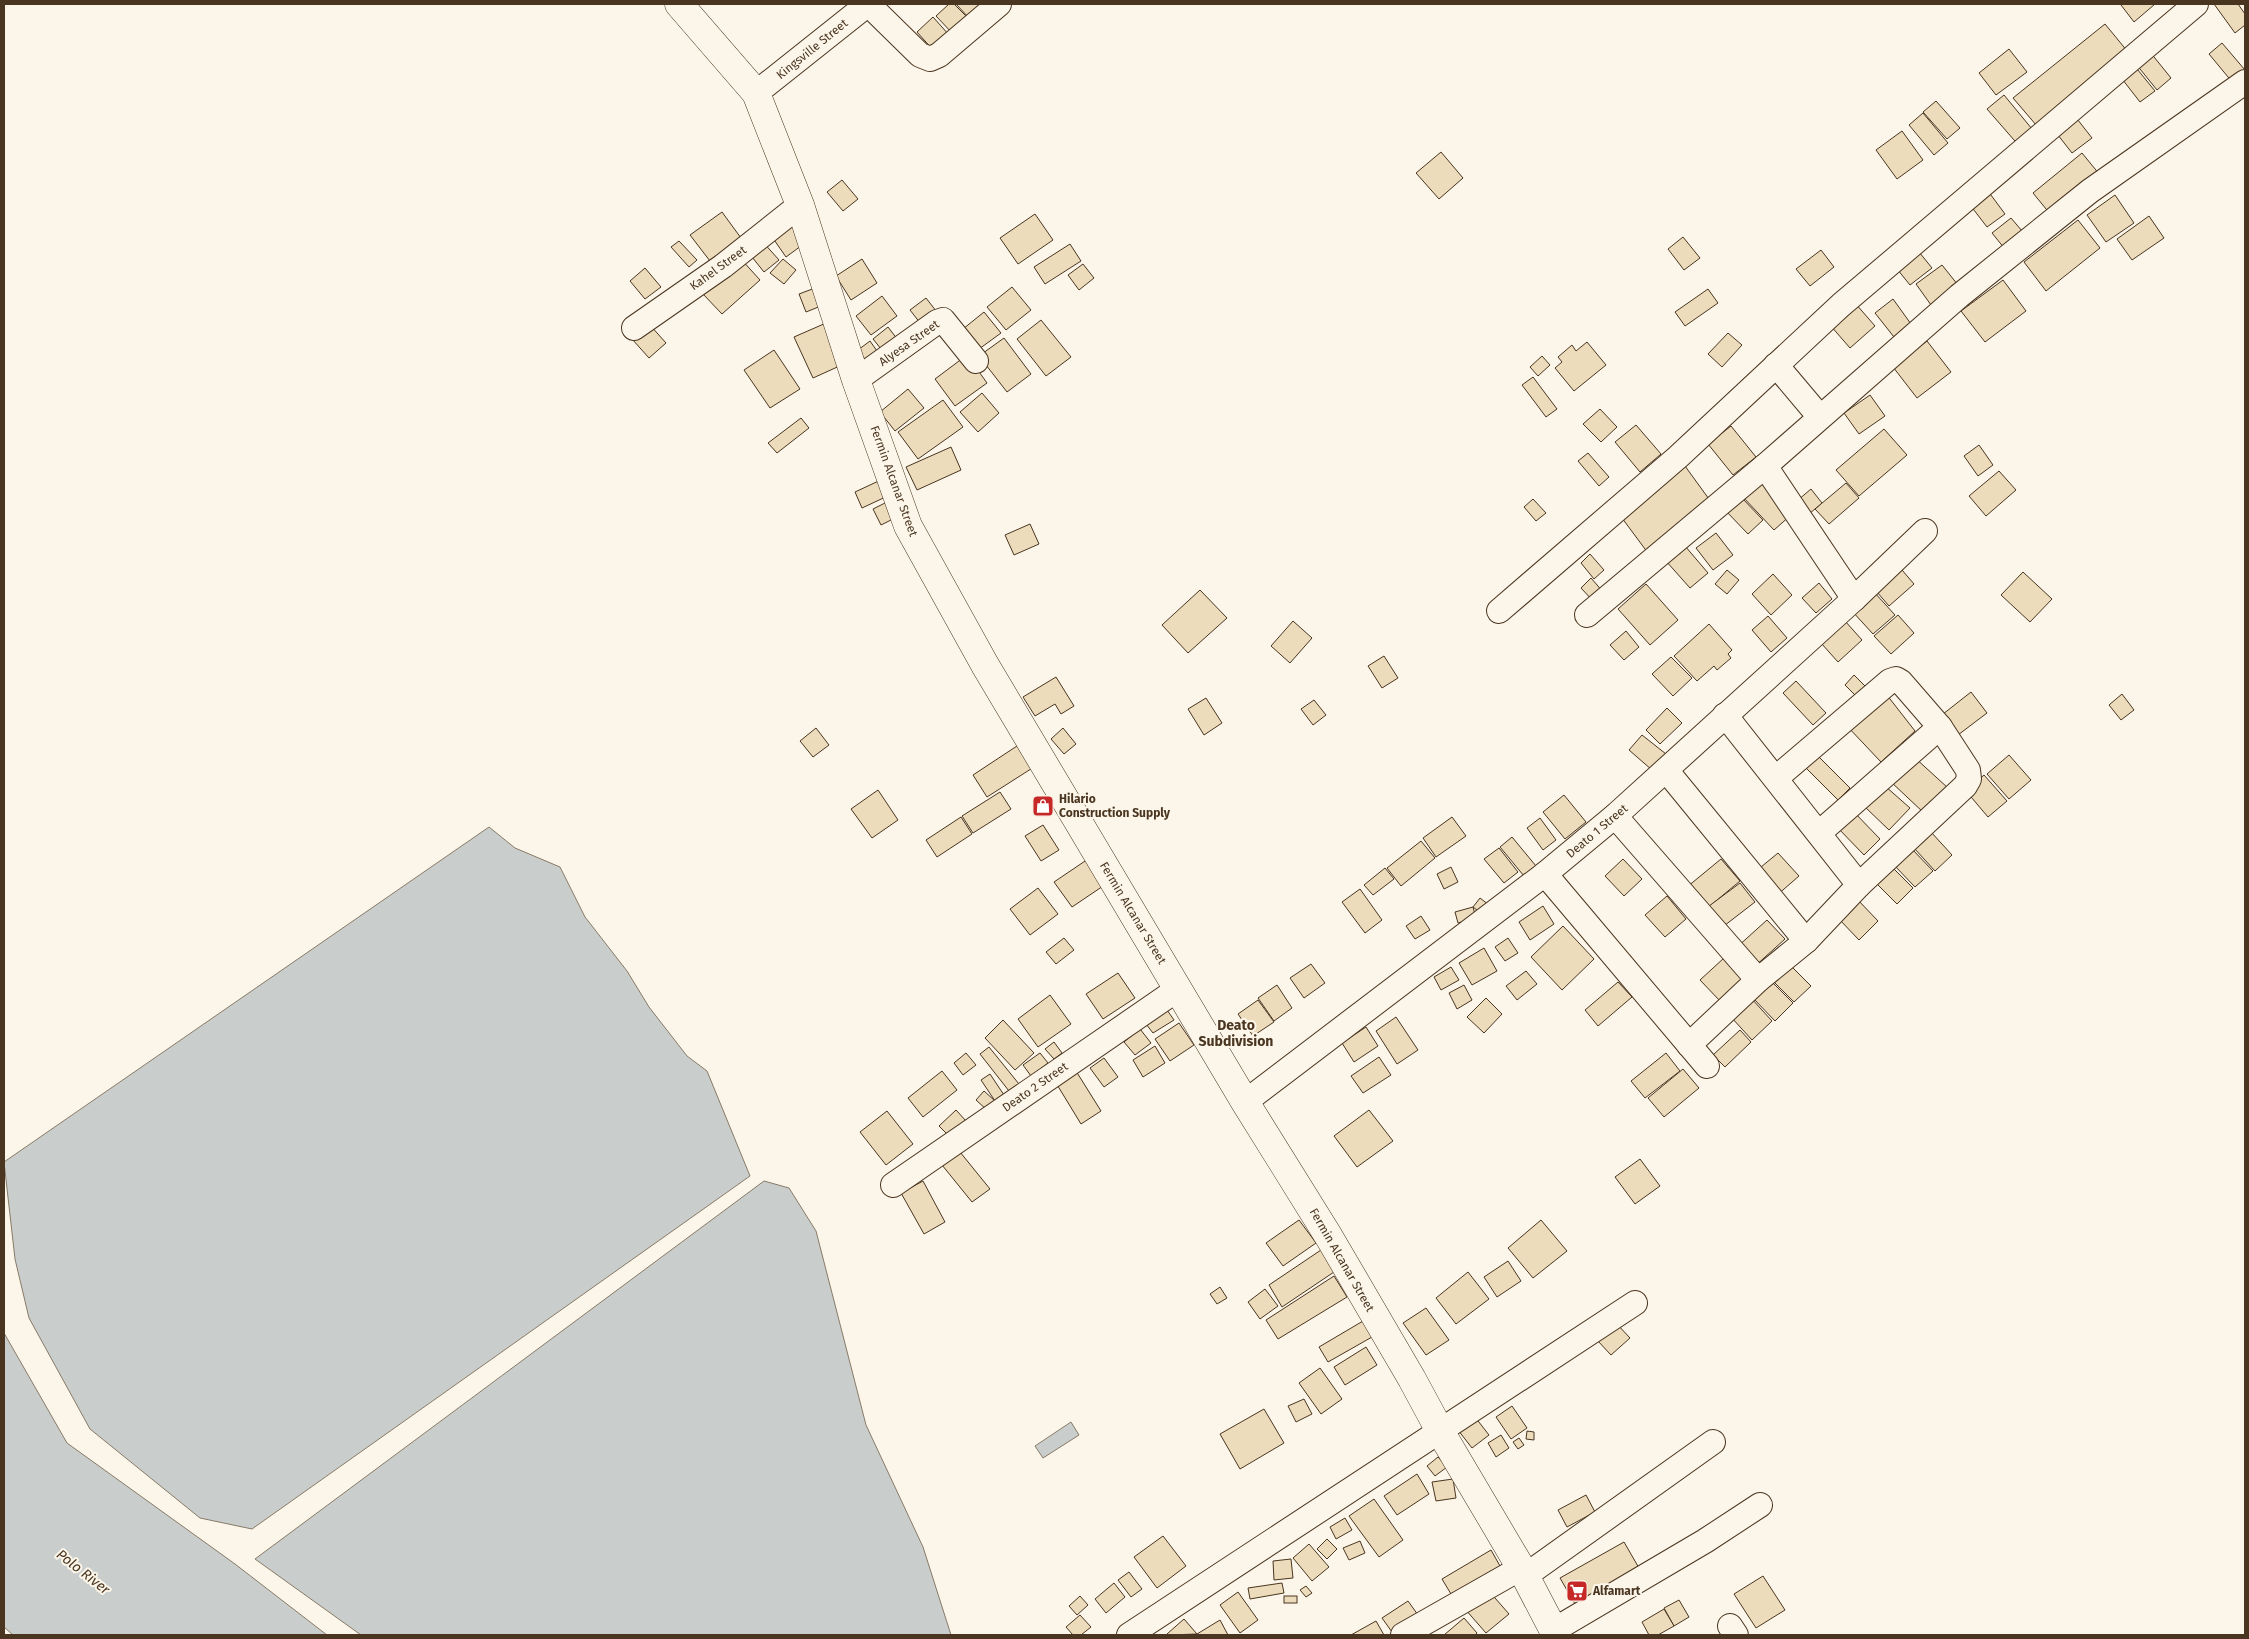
<svg xmlns="http://www.w3.org/2000/svg" width="2249" height="1639" font-family="'Fira Sans',sans-serif">
	<style>
		.water { fill: #c9cecd; stroke: #887966 }
		.building { fill: #ecdcbc; stroke: #4a3520 }
		.lines { fill: none; stroke-linecap: round; stroke-linejoin: round }
		.minor-casing { stroke: #4a3520; stroke-width: 26 }
		.major-casing { stroke: #4a3520; stroke-width: 29 }
		.minor { stroke: #fbf6e9; stroke-width: 24 }
		.major { stroke: #fbf6e9; stroke-width: 28 }
		.labels { text-anchor: middle; dominant-baseline: central; stroke-width: 4; stroke-linejoin: round; paint-order: stroke }
		.street-label { font-size: 12px; fill: #4a3520; stroke: #fbf6e9 }
		.poi-label { font-size: 12px; font-weight: bold; fill: #4a3520; stroke: #fbf6e9; text-anchor: start }
		.neighbourhood-label { font-size: 14px; font-weight: bold; fill: #4a3520; stroke: #fbf6e9 }
		.water-label { font-size: 14px; font-style: italic; fill: #4a3520; stroke: #fbf6e9 }
	</style>
	<rect width="100%" height="100%" fill="#fbf6e9"/>
	<g class="water">
		<polygon points="489,827 515,848 560,867 585,917 627,971 649,1007 687,1056 707,1071 750,1176 252,1529 200,1518 90,1429 29,1318 15,1259 4,1162"/>
		<polygon points="764,1181 789,1188 816,1231 866,1425 923,1547 951,1635 361,1635 255,1559"/>
		<polygon points="4,1333 67,1443 235,1564 327,1635 13,1635 4,1627"/>
		<polygon points="1071,1422 1079,1435 1043,1458 1035,1446"/>
	</g>
	<g class="building">
		<polygon points="949,4 954,4 970,20 954,35 936,16"/>
		<polygon points="956,4 987,4 970,19"/>
		<polygon points="2123,4 2155,4 2134,22 2121,5"/>
		<polygon points="2214,4 2238,4 2245,14 2245,25 2235,33"/>
		<polygon points="933,17 950,36 934,51 917,32"/>
		<polygon points="2105,24 2128,52 2037,126 2013,98"/>
		<polygon points="2222,43 2245,70 2245,72 2233,83 2209,54"/>
		<polygon points="2009,49 2027,72 1996,95 1979,73"/>
		<polygon points="2150,52 2171,78 2157,90 2136,64"/>
		<polygon points="2133,64 2155,91 2140,102 2119,75"/>
		<polygon points="2004,95 2037,135 2021,148 1987,109"/>
		<polygon points="1936,101 1960,128 1947,139 1923,112"/>
		<polygon points="1923,113 1948,143 1934,155 1909,125"/>
		<polygon points="2074,115 2092,138 2072,153 2054,130"/>
		<polygon points="1902,131 1923,160 1897,179 1876,150"/>
		<polygon points="1441,152 1463,178 1439,199 1416,173"/>
		<polygon points="2082,153 2100,175 2051,215 2033,193"/>
		<polygon points="842,180 858,199 843,211 827,192"/>
		<polygon points="1985,187 2005,214 1987,227 1967,201"/>
		<polygon points="2115,195 2134,223 2106,242 2087,215"/>
		<polygon points="722,212 741,238 710,261 690,235"/>
		<polygon points="1035,214 1053,240 1018,264 1000,238"/>
		<polygon points="2149,216 2164,238 2132,260 2117,239"/>
		<polygon points="790,218 805,243 786,257 770,234"/>
		<polygon points="2011,218 2028,238 2009,254 1992,233"/>
		<polygon points="2078,220 2100,248 2046,291 2024,262"/>
		<polygon points="1683,237 1700,258 1684,270 1668,249"/>
		<polygon points="679,241 697,260 689,267 671,247"/>
		<polygon points="762,241 779,260 764,272 748,252"/>
		<polygon points="1070,244 1081,261 1045,284 1034,267"/>
		<polygon points="1915,247 1932,268 1910,285 1893,264"/>
		<polygon points="1821,250 1834,267 1810,286 1796,269"/>
		<polygon points="740,258 760,280 722,314 702,293"/>
		<polygon points="783,259 796,270 784,284 770,273"/>
		<polygon points="862,259 877,283 851,300 836,276"/>
		<polygon points="1083,264 1094,278 1079,290 1068,275"/>
		<polygon points="1942,265 1958,285 1931,305 1916,284"/>
		<polygon points="645,268 661,287 645,299 630,281"/>
		<polygon points="2003,280 2026,311 1985,342 1961,311"/>
		<polygon points="1012,287 1031,310 1006,330 987,307"/>
		<polygon points="815,288 821,306 806,312 799,294"/>
		<polygon points="1708,289 1718,303 1685,326 1675,312"/>
		<polygon points="882,296 897,316 871,335 856,316"/>
		<polygon points="926,298 940,316 924,328 910,310"/>
		<polygon points="1893,299 1911,324 1894,337 1875,313"/>
		<polygon points="1855,303 1875,326 1850,348 1830,325"/>
		<polygon points="984,312 1001,333 979,349 963,329"/>
		<polygon points="1041,320 1071,357 1046,376 1017,339"/>
		<polygon points="826,323 844,364 813,378 794,337"/>
		<polygon points="649,324 666,343 649,358 632,339"/>
		<polygon points="888,327 901,344 886,355 873,339"/>
		<polygon points="1728,333 1742,345 1722,367 1708,354"/>
		<polygon points="1004,338 1031,374 1007,392 979,356"/>
		<polygon points="870,341 882,358 870,366 858,350"/>
		<polygon points="1927,341 1951,372 1917,398 1893,367"/>
		<polygon points="1587,342 1606,365 1574,391 1555,368 1562,362 1558,357 1572,345 1576,351"/>
		<polygon points="774,350 800,389 770,408 744,370"/>
		<polygon points="967,355 987,383 955,406 935,379"/>
		<polygon points="1542,356 1550,365 1538,376 1530,367"/>
		<polygon points="1533,377 1557,409 1546,417 1522,385"/>
		<polygon points="908,389 924,408 895,431 880,412"/>
		<polygon points="982,393 999,413 978,432 960,412"/>
		<polygon points="1870,395 1885,416 1859,434 1844,413"/>
		<polygon points="943,400 963,427 918,459 898,432"/>
		<polygon points="1600,409 1617,427 1601,442 1583,424"/>
		<polygon points="801,418 809,428 777,453 768,443"/>
		<polygon points="1636,425 1661,454 1640,472 1615,442"/>
		<polygon points="1731,426 1756,457 1733,475 1708,444"/>
		<polygon points="1884,429 1907,455 1859,496 1836,470"/>
		<polygon points="1979,445 1993,465 1978,476 1964,456"/>
		<polygon points="951,447 961,470 917,490 906,467"/>
		<polygon points="1588,453 1609,477 1599,486 1578,461"/>
		<polygon points="1685,466 1714,506 1648,553 1619,514"/>
		<polygon points="1999,471 2016,490 1986,516 1969,496"/>
		<polygon points="885,478 892,494 862,508 855,492"/>
		<polygon points="1761,481 1791,515 1774,530 1743,497"/>
		<polygon points="1846,483 1859,498 1829,524 1815,509"/>
		<polygon points="1811,489 1822,503 1809,514 1798,500"/>
		<polygon points="1741,497 1763,520 1748,534 1726,511"/>
		<polygon points="1533,499 1546,513 1536,521 1524,507"/>
		<polygon points="887,502 895,518 881,525 873,509"/>
		<polygon points="1030,524 1039,544 1014,555 1005,535"/>
		<polygon points="1716,533 1733,555 1713,570 1696,548"/>
		<polygon points="1685,546 1708,573 1690,588 1666,561"/>
		<polygon points="1590,554 1604,570 1594,579 1581,563"/>
		<polygon points="1896,563 1914,584 1889,606 1871,585"/>
		<polygon points="1727,570 1739,580 1727,594 1715,584"/>
		<polygon points="2023,572 2052,599 2030,622 2001,595"/>
		<polygon points="1773,574 1792,595 1771,615 1752,594"/>
		<polygon points="1591,578 1604,593 1594,602 1581,588"/>
		<polygon points="1819,583 1832,599 1816,613 1802,598"/>
		<polygon points="1646,584 1678,620 1650,645 1618,609"/>
		<polygon points="1200,590 1227,618 1188,653 1162,625"/>
		<polygon points="1874,592 1895,615 1873,634 1852,611"/>
		<polygon points="1898,615 1914,633 1891,654 1874,636"/>
		<polygon points="1768,616 1787,638 1771,652 1752,630"/>
		<polygon points="1293,621 1312,638 1290,663 1271,646"/>
		<polygon points="1845,621 1862,640 1838,662 1821,643"/>
		<polygon points="1709,624 1732,650 1728,654 1731,658 1717,670 1714,666 1697,681 1674,656"/>
		<polygon points="1626,631 1639,647 1624,660 1610,645"/>
		<polygon points="1384,656 1398,678 1382,688 1368,666"/>
		<polygon points="1671,657 1692,678 1673,696 1652,674"/>
		<polygon points="1854,675 1868,689 1858,698 1845,685"/>
		<polygon points="1056,677 1074,706 1061,714 1055,704 1035,716 1023,697"/>
		<polygon points="1796,681 1826,713 1813,725 1783,693"/>
		<polygon points="1883,690 1915,731 1881,762 1846,725"/>
		<polygon points="1971,692 1987,713 1954,738 1938,718"/>
		<polygon points="2122,694 2134,710 2121,720 2109,705"/>
		<polygon points="1206,698 1222,723 1204,735 1188,709"/>
		<polygon points="1314,700 1326,715 1313,725 1301,709"/>
		<polygon points="1667,708 1682,723 1660,744 1646,730"/>
		<polygon points="816,728 829,745 813,757 800,741"/>
		<polygon points="1063,728 1076,744 1064,754 1051,739"/>
		<polygon points="1642,735 1666,754 1652,770 1629,750"/>
		<polygon points="1020,744 1034,767 987,797 973,775"/>
		<polygon points="2009,755 2031,780 2009,799 1987,774"/>
		<polygon points="1818,756 1850,788 1838,800 1806,768"/>
		<polygon points="1913,756 1948,788 1924,813 1890,781"/>
		<polygon points="1984,775 2007,801 1988,817 1966,791"/>
		<polygon points="1885,786 1910,808 1889,830 1865,807"/>
		<polygon points="878,790 898,820 872,838 851,809"/>
		<polygon points="1000,792 1011,809 973,833 962,816"/>
		<polygon points="1564,795 1586,822 1565,839 1543,812"/>
		<polygon points="1852,810 1880,839 1864,855 1836,826"/>
		<polygon points="961,817 972,834 937,857 926,840"/>
		<polygon points="1452,817 1466,836 1436,857 1423,838"/>
		<polygon points="1540,818 1556,840 1543,850 1527,828"/>
		<polygon points="1043,825 1059,850 1041,861 1025,836"/>
		<polygon points="1931,832 1952,855 1935,871 1914,848"/>
		<polygon points="1512,837 1536,866 1524,876 1500,847"/>
		<polygon points="1421,841 1435,858 1401,886 1387,868"/>
		<polygon points="1499,848 1518,872 1504,883 1484,859"/>
		<polygon points="1912,849 1933,871 1915,887 1894,865"/>
		<polygon points="1778,853 1799,876 1776,896 1755,872"/>
		<polygon points="1094,855 1112,880 1072,907 1054,882"/>
		<polygon points="1623,859 1642,879 1624,896 1605,876"/>
		<polygon points="1721,859 1740,881 1705,910 1687,887"/>
		<polygon points="1890,865 1913,888 1897,904 1874,881"/>
		<polygon points="1451,867 1458,882 1444,889 1437,874"/>
		<polygon points="1385,868 1394,879 1373,895 1364,885"/>
		<polygon points="1740,883 1755,902 1720,929 1705,909"/>
		<polygon points="1038,888 1058,914 1030,935 1010,909"/>
		<polygon points="1360,889 1382,920 1365,933 1342,902"/>
		<polygon points="1667,896 1686,919 1665,937 1645,915"/>
		<polygon points="1480,898 1489,905 1482,914 1473,907"/>
		<polygon points="1857,899 1878,921 1859,940 1838,918"/>
		<polygon points="1543,906 1554,924 1530,940 1519,922"/>
		<polygon points="1473,907 1476,918 1458,923 1455,912"/>
		<polygon points="1421,916 1430,930 1415,939 1406,926"/>
		<polygon points="1767,920 1785,939 1754,967 1736,948"/>
		<polygon points="1563,926 1594,959 1562,990 1531,957"/>
		<polygon points="1064,938 1074,950 1056,964 1046,952"/>
		<polygon points="1508,938 1518,953 1505,961 1495,947"/>
		<polygon points="1484,948 1497,971 1472,985 1459,963"/>
		<polygon points="1724,958 1745,980 1721,1002 1700,980"/>
		<polygon points="1311,964 1325,983 1304,998 1290,978"/>
		<polygon points="1789,964 1811,986 1794,1002 1772,980"/>
		<polygon points="1451,967 1459,980 1441,990 1434,977"/>
		<polygon points="1526,971 1537,984 1517,1000 1506,986"/>
		<polygon points="1118,973 1135,998 1103,1019 1086,994"/>
		<polygon points="1771,981 1793,1003 1775,1021 1753,998"/>
		<polygon points="1618,982 1632,997 1598,1026 1585,1010"/>
		<polygon points="1277,985 1292,1008 1274,1021 1258,998"/>
		<polygon points="1464,985 1472,1000 1457,1009 1449,993"/>
		<polygon points="1050,995 1071,1024 1038,1047 1018,1019"/>
		<polygon points="1486,998 1502,1014 1484,1033 1467,1017"/>
		<polygon points="1751,998 1772,1021 1752,1040 1731,1017"/>
		<polygon points="1258,1000 1274,1022 1253,1036 1238,1014"/>
		<polygon points="1167,1010 1174,1020 1153,1033 1146,1024"/>
		<polygon points="1396,1017 1418,1050 1397,1064 1376,1031"/>
		<polygon points="1003,1020 1034,1053 1015,1070 985,1038"/>
		<polygon points="1179,1023 1194,1045 1170,1061 1155,1039"/>
		<polygon points="1366,1027 1378,1046 1354,1062 1342,1043"/>
		<polygon points="1140,1029 1151,1043 1135,1055 1124,1042"/>
		<polygon points="1740,1030 1751,1042 1725,1067 1713,1055"/>
		<polygon points="1054,1042 1062,1053 1054,1059 1045,1049"/>
		<polygon points="1155,1046 1165,1063 1143,1077 1133,1060"/>
		<polygon points="989,1047 1019,1084 1009,1091 980,1054"/>
		<polygon points="966,1053 976,1065 963,1075 954,1063"/>
		<polygon points="1040,1053 1048,1063 1031,1076 1023,1065"/>
		<polygon points="1666,1053 1680,1071 1645,1098 1631,1081"/>
		<polygon points="1379,1057 1391,1075 1363,1093 1351,1076"/>
		<polygon points="1104,1058 1118,1077 1104,1087 1090,1068"/>
		<polygon points="1683,1069 1699,1088 1664,1117 1648,1098"/>
		<polygon points="942,1071 957,1090 923,1117 908,1098"/>
		<polygon points="1076,1071 1101,1111 1081,1124 1056,1083"/>
		<polygon points="990,1074 1004,1095 995,1101 981,1080"/>
		<polygon points="984,1091 995,1101 987,1110 976,1100"/>
		<polygon points="956,1110 966,1121 950,1137 939,1126"/>
		<polygon points="1369,1110 1393,1141 1357,1167 1334,1136"/>
		<polygon points="887,1111 913,1144 886,1165 860,1132"/>
		<polygon points="960,1152 990,1189 972,1202 942,1165"/>
		<polygon points="1640,1159 1660,1186 1635,1204 1615,1177"/>
		<polygon points="923,1181 945,1222 924,1234 901,1193"/>
		<polygon points="1299,1220 1316,1243 1283,1266 1266,1243"/>
		<polygon points="1541,1220 1567,1251 1533,1278 1508,1248"/>
		<polygon points="1321,1250 1334,1272 1282,1307 1269,1285"/>
		<polygon points="1508,1261 1521,1281 1497,1297 1484,1277"/>
		<polygon points="1468,1272 1489,1299 1456,1324 1436,1298"/>
		<polygon points="1334,1276 1347,1297 1278,1339 1266,1320"/>
		<polygon points="1220,1287 1227,1298 1217,1304 1210,1294"/>
		<polygon points="1265,1289 1278,1306 1260,1319 1248,1302"/>
		<polygon points="1426,1308 1449,1340 1426,1355 1403,1323"/>
		<polygon points="1363,1321 1372,1337 1328,1362 1319,1347"/>
		<polygon points="1616,1323 1630,1338 1611,1355 1597,1340"/>
		<polygon points="1366,1347 1377,1365 1345,1385 1334,1367"/>
		<polygon points="1320,1368 1342,1399 1321,1414 1299,1383"/>
		<polygon points="1304,1399 1312,1414 1296,1422 1288,1406"/>
		<polygon points="1512,1406 1527,1428 1511,1439 1496,1417"/>
		<polygon points="1264,1409 1284,1443 1240,1469 1220,1434"/>
		<polygon points="1475,1417 1489,1435 1472,1448 1458,1430"/>
		<polygon points="1527,1431 1534,1432 1534,1440 1526,1439"/>
		<polygon points="1501,1435 1509,1448 1496,1457 1488,1443"/>
		<polygon points="1519,1438 1524,1445 1518,1449 1513,1442"/>
		<polygon points="1438,1457 1447,1467 1435,1476 1427,1466"/>
		<polygon points="1417,1474 1429,1494 1397,1515 1384,1496"/>
		<polygon points="1453,1479 1456,1498 1436,1501 1432,1482"/>
		<polygon points="1586,1495 1595,1512 1567,1527 1558,1510"/>
		<polygon points="1374,1499 1403,1540 1379,1557 1349,1516"/>
		<polygon points="1345,1518 1352,1530 1336,1539 1330,1527"/>
		<polygon points="1163,1536 1186,1566 1157,1588 1134,1557"/>
		<polygon points="1327,1539 1337,1549 1327,1559 1317,1549"/>
		<polygon points="1360,1541 1365,1553 1349,1560 1343,1548"/>
		<polygon points="1624,1542 1643,1575 1579,1611 1560,1578"/>
		<polygon points="1309,1544 1329,1567 1312,1581 1293,1558"/>
		<polygon points="1491,1550 1500,1566 1451,1594 1442,1579"/>
		<polygon points="1291,1559 1293,1578 1274,1580 1273,1561"/>
		<polygon points="1129,1572 1142,1589 1131,1597 1118,1580"/>
		<polygon points="1763,1576 1785,1610 1756,1628 1734,1594"/>
		<polygon points="1114,1583 1125,1597 1106,1613 1095,1599"/>
		<polygon points="1282,1583 1284,1593 1250,1599 1248,1588"/>
		<polygon points="1306,1586 1312,1593 1306,1597 1300,1590"/>
		<polygon points="1488,1590 1509,1614 1486,1633 1465,1609"/>
		<polygon points="1238,1592 1258,1620 1240,1633 1220,1605"/>
		<polygon points="1080,1596 1088,1605 1077,1615 1069,1606"/>
		<rect x="1284" y="1596" width="13" height="7"/>
		<polygon points="1679,1600 1689,1617 1674,1626 1664,1608"/>
		<polygon points="1408,1601 1418,1615 1392,1632 1382,1618"/>
		<polygon points="1664,1609 1674,1626 1658,1635 1649,1635 1642,1622"/>
		<polygon points="1080,1615 1091,1627 1081,1635 1073,1635 1066,1627"/>
		<polygon points="1464,1618 1477,1633 1475,1635 1444,1635"/>
		<polygon points="1184,1619 1197,1634 1168,1635 1167,1634"/>
		<polygon points="1220,1620 1228,1635 1198,1635 1197,1634"/>
		<polygon points="1376,1621 1384,1635 1351,1635"/>
	</g>
	<g class="lines">
		<g class="minor-casing">
			<g id="minor">
				<polyline points="868,4 920,55 930,59 939,55 999,4"/>
				<polyline points="756,93 868,4"/>
				<polyline points="634,328 723,266 800,205"/>
				<polyline points="1776,365 1819,416"/>
				<polyline points="856,380 937,322 943,320 976,361"/>
				<polyline points="1765,466 1854,599"/>
				<polyline points="1499,611 1678,457 1841,305 2196,4"/>
				<polyline points="1587,615 1765,466 1959,296 2090,191 2245,82"/>
				<polyline points="1725,715 1859,885"/>
				<polyline points="1666,770 1806,941"/>
				<polyline points="1615,816 1758,980"/>
				<polyline points="1819,833 1940,727"/>
				<polyline points="1545,874 1707,1066"/>
				<polyline points="1689,1045 1758,980 1806,941 1859,885 1965,786 1969,779 1968,770 1940,727 1901,682 1896,679 1890,681 1776,778"/>
				<polyline points="1245,1102 1545,874 1615,816 1854,599 1925,531"/>
				<polyline points="893,1185 1178,989"/>
				<polyline points="1525,1576 1713,1442"/>
				<polyline points="1730,1626 1736,1635"/>
				<polyline points="1554,1630 1705,1541 1760,1505"/>
				<polyline points="1129,1635 1635,1303"/>
				<polyline points="1403,1635 1521,1568"/>
			</g>
		</g>
		<g class="major-casing">
			<polyline id="major" points="679,4 756,93 800,205 856,380 908,526 985,665 1245,1102 1329,1237 1412,1379 1440,1431 1521,1568 1556,1635"/>
		</g>
		<use href="#minor" class="minor"/>
		<use href="#major" class="major"/>
	</g>
	<defs>
		<g id="shop-square" transform="scale(1.125)"><rect x="-9" y="-9" width="18" height="18" rx="4" fill="#c62828" stroke="#fbf6e9"/><path d="M-5-2.5h2.3a2.7 3.5 0 0 1 5.4 0H5L5.5 6h-11ZM-1.5-2.5h3a1.5 2.3 0 0 0-3 0Z" fill="#fff"/></g>
		<g id="supermarket-square" transform="scale(1.125)"><rect x="-9" y="-9" width="18" height="18" rx="4" fill="#c62828" stroke="#fbf6e9"/><path d="M-6-5.5h2.5l.6 2H6L4.5 2H-2.5L-4.4-4H-6ZM-1.5 3.2a1.3 1.3 0 1 0 .1 0ZM3 3.2a1.3 1.3 0 1 0 .1 0Z" fill="#fff"/></g>
	</defs>
	<g fill-rule="evenodd">
		<use href="#shop-square" x="1043" y="806"/>
		<use href="#supermarket-square" x="1577" y="1591"/>
	</g>
	<g class="labels">
		<g class="street-label">
			<text transform="translate(812 49) rotate(-39)">Kingsville Street</text>
			<text transform="translate(718 268) rotate(-36)">Kahel Street</text>
			<text transform="translate(909 343) rotate(-35)">Alyesa Street</text>
			<text transform="translate(894 481) rotate(70)">Fermin Alcanar Street</text>
			<text transform="translate(1597 831) rotate(-40)">Deato 1 Street</text>
			<text transform="translate(1133 913) rotate(59)">Fermin Alcanar Street</text>
			<text transform="translate(1035 1087) rotate(-35)">Deato 2 Street</text>
			<text transform="translate(1342 1260) rotate(60)">Fermin Alcanar Street</text>
		</g>
		<g class="poi-label">
			<text x="1059" y="799">Hilario<tspan x="1059" dy="14">Construction Supply</tspan></text>
			<text x="1593" y="1591">Alfamart</text>
		</g>
		<g class="neighbourhood-label">
			<text x="1236" y="1025">Deato<tspan x="1236" dy="16">Subdivision</tspan></text>
		</g>
		<g class="water-label">
			<text transform="translate(83 1572) rotate(38)">Polo River</text>
		</g>
	</g>
	<rect width="2249" height="1639" fill="none" stroke="#4a3520" stroke-width="10"/>
</svg>
